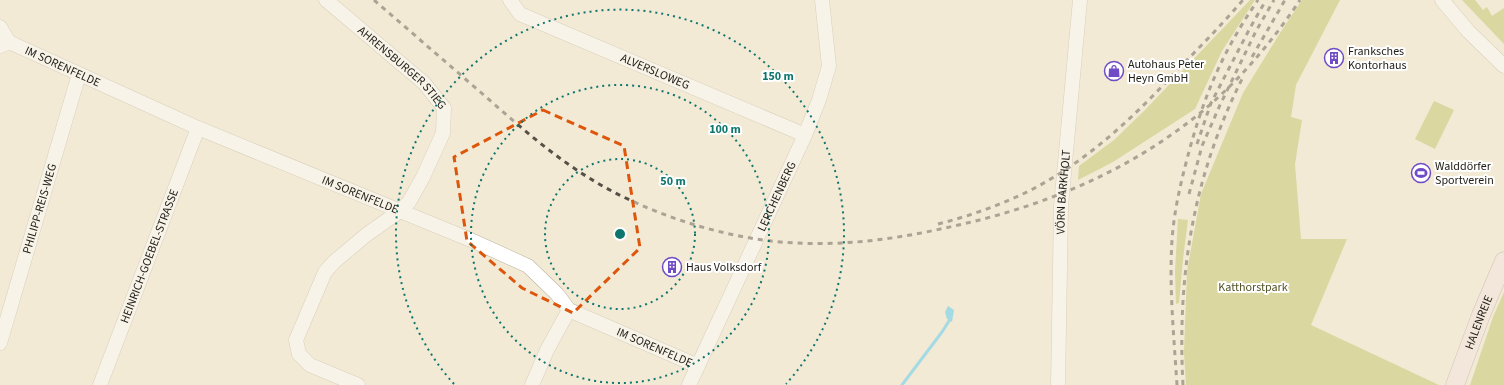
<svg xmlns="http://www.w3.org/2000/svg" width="1504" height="385" font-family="'Source Sans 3',sans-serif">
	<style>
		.green { fill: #bec15f }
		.water { fill: #44c8f6 }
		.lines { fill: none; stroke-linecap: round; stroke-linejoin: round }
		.stream { stroke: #44c8f6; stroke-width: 3 }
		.minor-casing { stroke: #bab29e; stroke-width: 15 }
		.major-casing { stroke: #a4908d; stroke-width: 19 }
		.minor { stroke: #fff; stroke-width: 14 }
		.major { stroke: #f3e2e1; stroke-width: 18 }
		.rail { stroke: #555146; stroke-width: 3; stroke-dasharray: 5 5; stroke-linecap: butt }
		.marked { fill: none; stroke: #de560c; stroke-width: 3; stroke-dasharray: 8 5; stroke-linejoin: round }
		.ring { fill: none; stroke: #0f766e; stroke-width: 2; stroke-dasharray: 2 4 }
		.labels { text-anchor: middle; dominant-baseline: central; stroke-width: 4; stroke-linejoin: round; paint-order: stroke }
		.poi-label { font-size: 12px; fill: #1f1c15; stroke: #fff; text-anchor: start }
		.street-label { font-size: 12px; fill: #1f1c15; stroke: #fff }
		.park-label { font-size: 12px; fill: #515226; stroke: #fff }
		.centre { fill: #0f766e; stroke: #fff; stroke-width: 2 }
		.ring-label { font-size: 12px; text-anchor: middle; font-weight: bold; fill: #0f766e; stroke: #fff; stroke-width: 4; stroke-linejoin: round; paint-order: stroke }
	</style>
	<rect width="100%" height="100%" fill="#f2ead5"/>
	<g class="green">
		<polygon points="1250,0 1255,0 1222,51 1195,109 1113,162 1078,180 1079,166 1114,140 1144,111"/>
		<polygon points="1302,0 1340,0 1296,85 1291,117 1302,120 1295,164 1301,239 1347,239 1311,325 1439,385 1186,385 1184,352 1187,271 1201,194 1243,93 1280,33"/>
		<polygon points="1462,0 1475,0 1483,10 1487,7 1492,16 1504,8 1504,44"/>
		<polygon points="1434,101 1454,110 1435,149 1415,139"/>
		<polygon points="1178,219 1188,220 1183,259 1179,303 1176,304 1175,271"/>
		<polygon points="1504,292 1504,385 1470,385 1493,317"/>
	</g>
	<polygon class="water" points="948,306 954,310 952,322 947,319 945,312"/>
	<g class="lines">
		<polyline class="stream" points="902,385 942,332 949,321"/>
		<g class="minor-casing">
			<g id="minor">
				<path id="s1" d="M326 0 424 83 444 108 443 133 423 177 409 202 400 211 366 235 334 262 325 272 296 340 299 354 310 365 358 385"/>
				<path id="s2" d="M510 0 520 14 805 135"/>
				<polyline points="1442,0 1468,31 1504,66"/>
				<polyline points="0,27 9,42 0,46"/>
				<path id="s3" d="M9 42 198 128 471 240 528 266 557 294 569 310 698 366"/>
				<path id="s4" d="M0 343 79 74"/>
				<path id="s5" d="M100 385 198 128"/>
				<polyline points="532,385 547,350 569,310"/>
				<path id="s6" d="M689 385 805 135 819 100 829 66 822 0"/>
				<path id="s7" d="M1058 385 1061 206 1080 0"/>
			</g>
		</g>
		<g class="major-casing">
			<g id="major">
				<path id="s8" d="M1455 385 1481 315 1504 261"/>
			</g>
		</g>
		<use href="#minor" class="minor"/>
		<use href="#major" class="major"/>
		<g class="rail">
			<path d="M374 0C411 32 448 64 485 96 530 136 575 175 630 200 675 221 722 235 771 241 833 248 894 240 954 226 1036 208 1115 177 1182 127 1229 93 1268 48 1300 0"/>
			<polyline points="1252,57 1285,0"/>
			<polyline points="1197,144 1211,103 1250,28 1266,0"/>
			<polyline points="1189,194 1202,146 1220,105 1256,31 1274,0"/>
			<path d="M938 224C970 216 1000 205 1029 191 1090 160 1138 113 1183 64 1204 43 1224 22 1243 0"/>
			<path d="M1177 385C1174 338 1169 287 1172 240 1174 212 1180 186 1187 159 1203 98 1222 52 1258 0"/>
			<path d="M1183 385C1177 275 1193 176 1243 77"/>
		</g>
	</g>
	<path d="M0 0H1504V385H0ZM543 110 624 146 640 248 573 313 522 288 467 241 454 157Z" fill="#f2ead5" fill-opacity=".55" fill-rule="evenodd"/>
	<path class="marked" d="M543 110 624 146 640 248 573 313 522 288 467 241 454 157Z"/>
	<g class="ring">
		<circle cx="620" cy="234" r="75"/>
		<circle cx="620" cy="234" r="149"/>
		<path d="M454 384A224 224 0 1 1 786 384"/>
	</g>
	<defs>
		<g id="building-ring" transform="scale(1)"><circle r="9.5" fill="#fff" stroke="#6f4cc5" stroke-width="1.5"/><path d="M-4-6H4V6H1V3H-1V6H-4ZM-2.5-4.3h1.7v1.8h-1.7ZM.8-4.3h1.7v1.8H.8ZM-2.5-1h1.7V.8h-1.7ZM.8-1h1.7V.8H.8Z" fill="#6f4cc5"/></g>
		<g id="shop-ring" transform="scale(1)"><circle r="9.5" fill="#fff" stroke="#6f4cc5" stroke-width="1.5"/><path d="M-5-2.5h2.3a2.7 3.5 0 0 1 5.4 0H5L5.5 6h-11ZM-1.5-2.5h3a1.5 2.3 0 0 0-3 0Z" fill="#6f4cc5"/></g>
		<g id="stadium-ring" transform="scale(1)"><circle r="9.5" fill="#fff" stroke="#6f4cc5" stroke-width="1.5"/><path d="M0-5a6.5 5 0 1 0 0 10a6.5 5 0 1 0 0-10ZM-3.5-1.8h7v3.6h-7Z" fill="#6f4cc5"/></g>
	</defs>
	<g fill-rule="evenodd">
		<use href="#building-ring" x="1334" y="58"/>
		<use href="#shop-ring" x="1114" y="71"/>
		<use href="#stadium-ring" x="1421" y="173"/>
		<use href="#building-ring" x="672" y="267"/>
	</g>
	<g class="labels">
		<g class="poi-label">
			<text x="1348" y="51">Franksches<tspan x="1348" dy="14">Kontorhaus</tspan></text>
			<text x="1128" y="64">Autohaus Peter<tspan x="1128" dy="14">Heyn GmbH</tspan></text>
			<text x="1435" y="166">Walddörfer<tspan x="1435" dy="14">Sportverein</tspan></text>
			<text x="686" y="267">Haus Volksdorf</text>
		</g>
		<g class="street-label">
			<text stroke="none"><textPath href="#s3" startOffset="59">IM SORENFELDE</textPath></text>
			<text stroke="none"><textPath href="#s1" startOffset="102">AHRENSBURGER STIEG</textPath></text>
			<text stroke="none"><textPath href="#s2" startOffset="164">ALVERSLOWEG</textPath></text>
			<text stroke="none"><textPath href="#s7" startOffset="193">VÖRN BARKHOLT</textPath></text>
			<text stroke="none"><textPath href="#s3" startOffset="383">IM SORENFELDE</textPath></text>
			<text stroke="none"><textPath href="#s6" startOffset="208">LERCHENBERG</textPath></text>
			<text stroke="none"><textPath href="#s4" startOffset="140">PHILIPP-REIS-WEG</textPath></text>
			<text stroke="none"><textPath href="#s5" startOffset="138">HEINRICH-GOEBEL-STRASSE</textPath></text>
			<text stroke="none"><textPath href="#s8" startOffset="67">HALENREIE</textPath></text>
			<text stroke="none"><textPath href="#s3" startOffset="719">IM SORENFELDE</textPath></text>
		</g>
		<g class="park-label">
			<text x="1253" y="287">Katthorstpark</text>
		</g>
	</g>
	<circle cx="620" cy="234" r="6" class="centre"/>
	<g class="ring-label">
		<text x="778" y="80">150 m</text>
		<text x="725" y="133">100 m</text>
		<text x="673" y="185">50 m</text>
	</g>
</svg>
